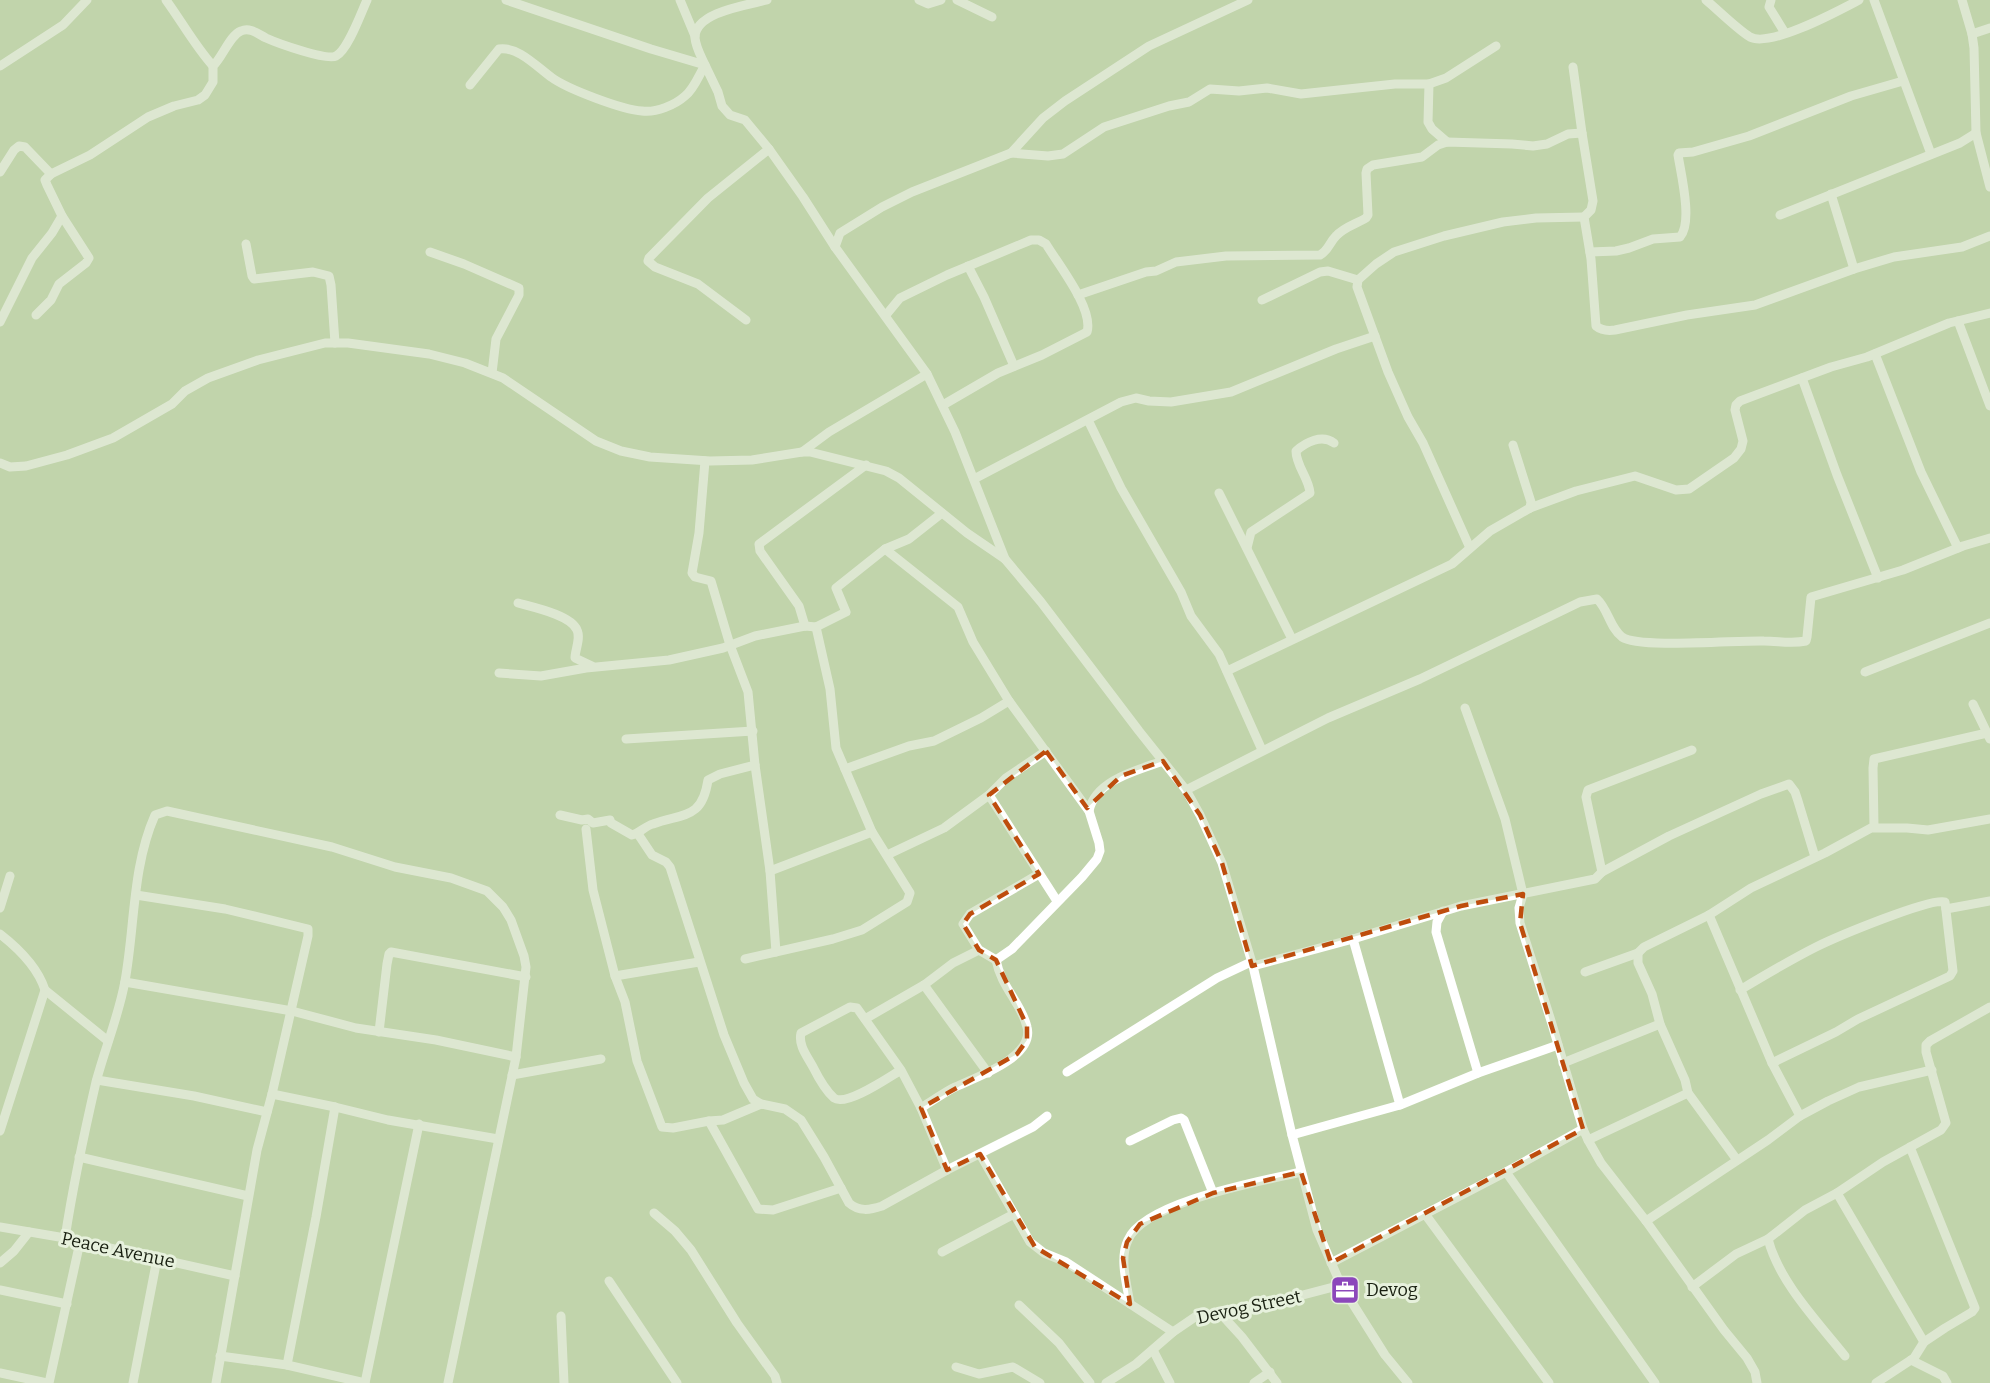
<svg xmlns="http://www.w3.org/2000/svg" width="1990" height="1383" font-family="Bitter,serif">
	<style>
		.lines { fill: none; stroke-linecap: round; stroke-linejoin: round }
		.minor { stroke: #fff; stroke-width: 9 }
		.marked { fill: none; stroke: #be4d0d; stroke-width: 4.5; stroke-dasharray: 12 8; stroke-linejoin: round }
		.labels { text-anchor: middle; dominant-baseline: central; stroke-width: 6; stroke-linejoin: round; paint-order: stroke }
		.street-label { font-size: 18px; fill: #181f10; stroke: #e7f1dd }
		.poi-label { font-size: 18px; fill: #181f10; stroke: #e7f1dd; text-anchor: start }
	</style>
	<rect width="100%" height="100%" fill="#c1d4ac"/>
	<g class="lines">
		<g class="minor">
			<path d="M166 0C182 22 195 46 213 66"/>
			<polyline points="506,0 651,49 705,65 718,92 722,106 730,115 745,120 769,149 803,197 835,247 927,374 955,432 1005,559 1041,602 1139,731 1186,790 1200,815 1222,863 1253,966 1292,1135 1317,1230 1341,1285 1385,1355 1408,1383"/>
			<polyline points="680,0 695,36"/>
			<polyline points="919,0 928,4 941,0"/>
			<polyline points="957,0 992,17"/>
			<path d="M1706 0C1718 10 1737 29 1750 37 1770 48 1838 11 1859 0"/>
			<polyline points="1771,0 1769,7 1785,33"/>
			<polyline points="1874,0 1931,154"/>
			<polyline points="1962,0 1972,34 1974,48 1976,133 1990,187"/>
			<polyline points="1972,34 1990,28"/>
			<polyline points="0,66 63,25 87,0"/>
			<path d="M1573 67 1582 133 1593 201 1591 210 1584 217 1591 259 1596 326C1602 331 1608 331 1615 330L1687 315 1755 305 1854 269 1894 257 1962 247 1990 236"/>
			<polyline points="1429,84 1428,122 1432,129 1447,142"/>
			<path d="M470 85 499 49C518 46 537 67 551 77 567 89 623 110 642 111 656 113 675 105 685 96 694 89 699 75 705 65 701 56 696 48 695 38 694 12 748 5 767 0"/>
			<polyline points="1011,153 1048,156 1063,154 1104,127 1169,106 1189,102 1210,89 1239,91 1267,88 1301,94 1395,84 1429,84 1446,78 1496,46"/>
			<polyline points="0,172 14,150 19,146 25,147 51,174"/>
			<polyline points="1831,194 1854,269"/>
			<polyline points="1780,215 1960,143 1976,133"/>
			<polyline points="246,244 252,276 254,279 313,272 329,276 331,285 335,343"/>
			<polyline points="835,247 840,233 882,207 912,192 1011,153 1043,118 1065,101 1149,46 1248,0"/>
			<polyline points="430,252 464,264 519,288 519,295 496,339 492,373"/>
			<path d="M1590 252 1616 251 1629 248 1653 239 1680 237C1693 223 1681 174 1678 155L1679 153 1693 152 1749 136 1851 96 1903 81"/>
			<polyline points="968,266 984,297 1014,366"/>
			<path d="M1078 295 1146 272 1156 271 1176 262 1226 256 1320 255C1329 250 1329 243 1336 236 1344 227 1356 224 1366 218L1368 215 1366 173 1367 169 1373 165 1422 157 1438 145 1447 142 1512 144 1533 146 1547 144 1568 134 1582 133"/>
			<polyline points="1262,300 1320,272 1328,271 1358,280"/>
			<path d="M36 315 51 300 59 284 86 263 89 258 62 216 47 185 45 180 51 174 90 155 148 117 174 106 198 100 205 95 213 82V66C222 58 230 35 241 31 250 27 258 34 266 38 277 43 327 61 336 56 348 50 361 13 367 0"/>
			<path d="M886 315 900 298 947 275 1031 240H1039L1046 244C1058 264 1094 309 1087 332L1042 355 998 373 943 405"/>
			<polyline points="746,320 698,284 655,267 648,261 649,258 708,198 769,149"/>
			<polyline points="1958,321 1990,406"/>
			<polyline points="0,322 32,258 52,233 62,216"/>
			<polyline points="1875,354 1921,472 1958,548"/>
			<polyline points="1802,378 1837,475 1878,578"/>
			<polyline points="1088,420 1121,488 1181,592 1191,616 1219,654 1262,750"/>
			<polyline points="1513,445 1531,502 1530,508"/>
			<polyline points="802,452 829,432 927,374"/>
			<polyline points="705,461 699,533 692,573 695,577 711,581 730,645 748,692 755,765 770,871 776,952"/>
			<polyline points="0,463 10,467 26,466 67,455 113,438 172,404 185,391 208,378 258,360 325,343 348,343 429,354 465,363 503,378 596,441 621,451 650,457 710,461 752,460 802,452 810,452 886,471 899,478 967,533 1005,559"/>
			<polyline points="974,479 1121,402 1136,398 1149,401 1171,402 1231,392 1336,349 1375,336"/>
			<polyline points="1219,493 1292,639"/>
			<path d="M1247 548 1251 532 1310 493C1309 478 1296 466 1296 451 1306 442 1322 434 1334 443"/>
			<polyline points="1470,548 1423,443 1408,417 1388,372 1357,287 1358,280 1376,264 1394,252 1444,236 1503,222 1536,218 1584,217"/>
			<polyline points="885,549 958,607 973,642 1009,701 1089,811 1099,843 1100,851 1097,859 1082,877 1012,949 996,960"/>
			<path d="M518 603C532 607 571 615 577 630 581 638 575 650 575 658L592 666"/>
			<polyline points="805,626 799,606 760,551 759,544 866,465"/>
			<polyline points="1227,671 1452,564 1490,531 1530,508 1576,491 1635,476 1676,490 1689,489 1734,458 1741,449 1743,441 1735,410 1736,405 1740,401 1831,367 1867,357 1949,323 1990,313"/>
			<polyline points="1865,672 1990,623"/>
			<polyline points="499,673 541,676 586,668 669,660 723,648 755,636 805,626 816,627 846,612 836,588 885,549 909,539 942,513"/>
			<polyline points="1973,704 1990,739"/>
			<polyline points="1465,708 1505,819 1523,894 1519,908 1520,923 1552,1024 1583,1129 1588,1140 1601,1163 1646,1221 1724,1330 1747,1358 1755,1372 1757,1383"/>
			<polyline points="626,739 753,731"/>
			<polyline points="845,769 909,746 934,741 981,718 1009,701"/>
			<path d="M1186 790 1328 718 1420 679 1580 602 1597 599C1608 609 1610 628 1622 637 1639 649 1739 640 1764 641 1779 641 1791 644 1806 641L1807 637 1811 597 1903 570 1963 546 1990 538"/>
			<polyline points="989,795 1057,901"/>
			<path d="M1089 811C1095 780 1138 770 1163 761"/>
			<path d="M560 815 582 820 588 819 593 823 610 820 611 823 632 835C640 833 645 826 653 824 683 813 702 820 708 780L720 774 755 765"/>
			<polyline points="1874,827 1873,768 1874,759 1987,733"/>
			<polyline points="586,829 593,890 615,976 625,1002 637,1061 662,1127 673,1128 709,1121 723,1120 761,1104"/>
			<path d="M638 834 652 855 666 862 670 867 724 1035 744 1083 753 1099 761 1104 785 1109 801 1120 824 1157 849 1203C859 1212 870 1210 882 1206L947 1170 1033 1127 1047 1116"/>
			<polyline points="887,855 944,828 989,795 1006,778 1046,751"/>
			<polyline points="770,871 872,832"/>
			<polyline points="1602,872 1586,797 1588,790 1692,750"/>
			<polyline points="136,895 225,909 308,929 308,936 272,1094 257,1150 216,1383"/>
			<polyline points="0,908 10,876"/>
			<polyline points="1946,909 1990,901"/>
			<polyline points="1443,911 1437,922 1436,932 1478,1073"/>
			<polyline points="1709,915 1772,1063 1800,1116"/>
			<path d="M0 934C18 948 38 968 45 990L108 1041"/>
			<polyline points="1353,939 1400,1105"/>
			<polyline points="1638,953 1638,963 1652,994 1660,1024 1685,1080 1688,1093 1737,1160"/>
			<polyline points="745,959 833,939 862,930 907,902 910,893 872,832 836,748 830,689 816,627"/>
			<polyline points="996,960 979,950 963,924 970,914 1039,874"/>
			<polyline points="1253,966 1353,939 1461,906 1595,879 1602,872 1669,836 1761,794 1789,784 1795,792 1798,801 1815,857"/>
			<polyline points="1585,972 1638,953 1644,947 1709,915 1751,888 1825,853 1871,828 1907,828 1928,830 1990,819"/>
			<polyline points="615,976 699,962"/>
			<polyline points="125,982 292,1011 356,1028 436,1040 516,1057"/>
			<polyline points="924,985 988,1073"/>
			<path d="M1740 990C1765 975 1790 960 1816 947 1834 938 1931 897 1945 902L1953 971 1950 976 1858 1019 1836 1032 1772 1063"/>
			<polyline points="865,1019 924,985 953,963 979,950"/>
			<polyline points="379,1032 387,964 389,954 391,952 526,977"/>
			<polyline points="1563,1063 1660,1024"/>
			<path d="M901 1070C889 1077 846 1107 834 1098 825 1090 818 1077 813 1067 807 1056 798 1045 801 1033L850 1007 857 1008 901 1070 921 1108 947 1170"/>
			<polyline points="1067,1072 1217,978 1251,962"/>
			<polyline points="512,1075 601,1059"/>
			<polyline points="97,1080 194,1096 267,1112"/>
			<polyline points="272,1094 335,1107 388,1120 498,1139"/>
			<path d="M921 1108C932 1101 942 1094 953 1088 974 1078 1035 1058 1027 1027 1022 1004 1001 987 996 960"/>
			<polyline points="709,1121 758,1209 773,1210 841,1188"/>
			<polyline points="0,1131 45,990"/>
			<polyline points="1292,1135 1400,1105 1478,1073 1558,1045"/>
			<polyline points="1588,1140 1688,1093"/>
			<polyline points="1130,1141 1173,1120 1181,1118 1184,1120 1213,1193"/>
			<polyline points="980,1154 1030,1242 1044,1253 1066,1262 1173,1332"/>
			<polyline points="79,1157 248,1196"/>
			<polyline points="1506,1172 1655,1383"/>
			<polyline points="1837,1193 1924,1342"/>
			<polyline points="654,1213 675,1231 691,1250 737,1323 775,1376 777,1383"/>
			<polyline points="1425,1214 1549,1383"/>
			<polyline points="1646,1221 1768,1140 1800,1116 1828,1101 1859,1087 1932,1070"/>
			<polyline points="0,1227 65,1238 235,1276"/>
			<path d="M65 1238C73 1186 84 1134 96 1082 105 1048 119 1015 125 981 135 926 132 867 155 815L167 811 332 847 395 867 451 878 487 891 503 907 511 920 524 956 526 967 516 1057 448 1383"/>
			<path d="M1768 1239C1779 1282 1818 1322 1845 1356"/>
			<polyline points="942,1252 1014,1214"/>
			<polyline points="0,1263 14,1251 29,1232"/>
			<polyline points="1331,1263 1506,1172 1583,1129"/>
			<polyline points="609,1281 677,1383"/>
			<polyline points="1692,1287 1736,1254 1768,1239 1805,1210 1837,1193 1883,1162 1941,1130 1946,1123 1926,1052 1926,1045 1930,1041 1990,1007"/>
			<polyline points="0,1290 67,1304"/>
			<path d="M1130 1304C1127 1284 1119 1259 1128 1240 1144 1202 1262 1181 1301 1172"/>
			<polyline points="1019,1305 1059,1343 1090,1383"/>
			<polyline points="1220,1313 1242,1337 1277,1383"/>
			<polyline points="561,1316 564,1383"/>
			<polyline points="1153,1350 1170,1383"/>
			<polyline points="220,1356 287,1365 365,1383"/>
			<polyline points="1911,1360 1943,1376 1947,1383"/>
			<polyline points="287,1365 316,1217 335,1107"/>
			<polyline points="956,1367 979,1374 1013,1367 1040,1383"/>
			<polyline points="0,1373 47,1383"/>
			<polyline points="49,1383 80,1242"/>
			<polyline points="133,1383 157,1259"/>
			<polyline points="365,1383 419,1124"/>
			<polyline points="1106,1383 1136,1364 1173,1332 1195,1317 1261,1306 1341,1285"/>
			<polyline points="1254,1383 1270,1372"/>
			<polyline points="1876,1383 1914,1358 1924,1342 1945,1328 1972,1312 1975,1308 1910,1147"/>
		</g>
	</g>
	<path d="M0 0H1990V1383H0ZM1046 751 1087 808 1121 776 1163 761 1200 815 1222 863 1252 966 1461 906 1523 894 1520 923 1583 1129 1331 1263 1301 1172 1213 1193 1140 1224 1127 1242 1123 1258 1130 1304 1035 1247 980 1154 947 1170 921 1108 1017 1054 1027 1040V1026L996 960 979 950 963 924 970 914 1039 874 989 795Z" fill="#c1d4ac" fill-opacity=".55" fill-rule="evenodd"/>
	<path class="marked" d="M1046 751 1087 808 1121 776 1163 761 1200 815 1222 863 1252 966 1461 906 1523 894 1520 923 1583 1129 1331 1263 1301 1172 1213 1193 1140 1224 1127 1242 1123 1258 1130 1304 1035 1247 980 1154 947 1170 921 1108 1017 1054 1027 1040V1026L996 960 979 950 963 924 970 914 1039 874 989 795Z"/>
	<defs>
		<g id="office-square" transform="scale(1.5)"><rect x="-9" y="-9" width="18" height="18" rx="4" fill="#8c47bb" stroke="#e7f1dd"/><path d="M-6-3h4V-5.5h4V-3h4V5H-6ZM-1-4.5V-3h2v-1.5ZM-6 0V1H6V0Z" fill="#fff"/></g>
	</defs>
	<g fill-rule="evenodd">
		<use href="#office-square" x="1345" y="1290"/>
	</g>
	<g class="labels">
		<g class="street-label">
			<text transform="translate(118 1250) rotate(12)">Peace Avenue</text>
			<text transform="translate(1249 1307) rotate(-12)">Devog Street</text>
		</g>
		<g class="poi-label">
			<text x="1366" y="1290">Devog</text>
		</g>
	</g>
</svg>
